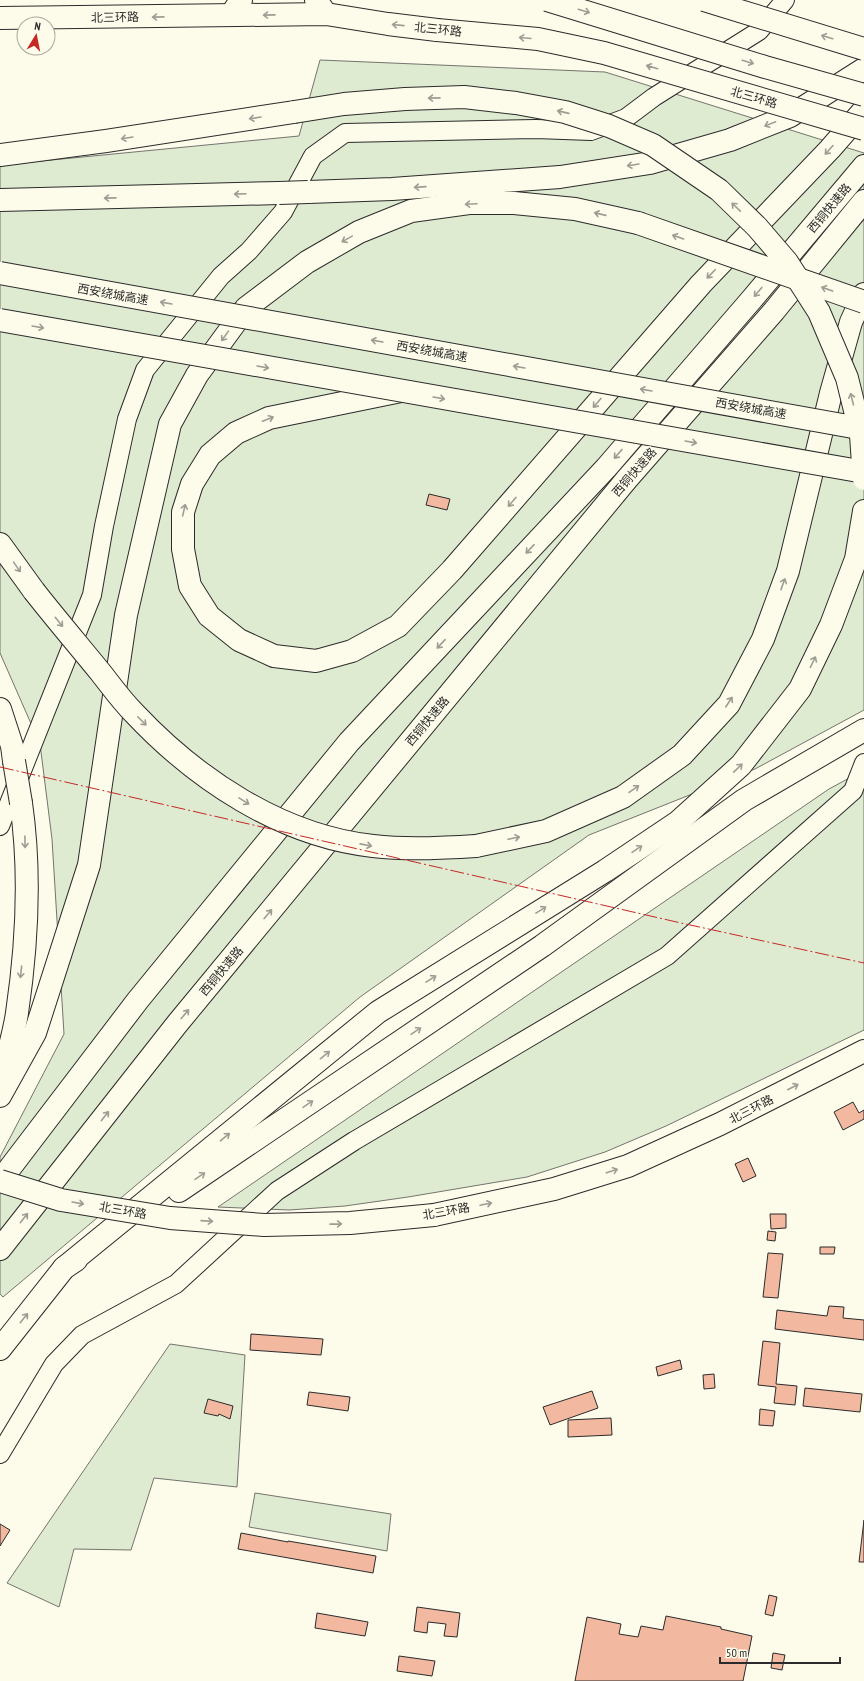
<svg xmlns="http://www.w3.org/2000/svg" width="864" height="1681" font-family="'PT Sans Narrow','Noto Sans SC',sans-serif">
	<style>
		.green { fill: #deebd1; stroke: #74746e }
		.building { fill: #f2b8a0; stroke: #2b2b2b }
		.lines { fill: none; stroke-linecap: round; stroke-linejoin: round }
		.minor-casing { stroke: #2b2b2b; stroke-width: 20 }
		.major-casing { stroke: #2b2b2b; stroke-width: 24 }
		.highway-casing { stroke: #2b2b2b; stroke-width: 24 }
		.minor { stroke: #fdfbea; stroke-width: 18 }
		.major { stroke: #fdfbea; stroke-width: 22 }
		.highway { stroke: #fdfbea; stroke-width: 22 }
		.highway-bridge-casing { stroke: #2b2b2b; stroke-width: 24; stroke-linecap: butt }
		.highway-bridge { stroke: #fdfbea; stroke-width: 22 }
		.power { stroke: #c62828; stroke-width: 1; stroke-dasharray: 14 3 2 3; stroke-linecap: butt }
		.oneway { stroke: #9e9d94 }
		.labels { text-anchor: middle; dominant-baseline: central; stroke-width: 3; stroke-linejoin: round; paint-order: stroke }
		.street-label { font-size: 12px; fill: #2b2b2b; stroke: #fdfbea }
	</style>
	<rect width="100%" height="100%" fill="#fdfbea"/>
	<g class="green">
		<polygon points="320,60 605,72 864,153 864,710 755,769 589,835 360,997 3,1297 0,1294 0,1157 64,1034 52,839 40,744 0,653 0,165 299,136"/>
		<polygon points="864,770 864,1030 666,1126 605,1152 527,1177 408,1197 345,1206 289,1210 218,1207 829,789"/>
		<polygon points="170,1344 245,1355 237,1487 154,1478 131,1550 74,1549 59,1607 7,1583"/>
		<polygon points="255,1493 391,1514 387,1551 249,1527"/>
	</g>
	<g class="building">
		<polygon points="429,494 450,499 447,510 426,505"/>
		<polygon points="853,1102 859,1113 864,1110 864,1119 843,1130 834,1112"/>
		<polygon points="748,1158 756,1176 743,1182 735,1164"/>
		<polygon points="770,1214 786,1214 786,1228 771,1229"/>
		<polygon points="768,1231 776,1232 775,1241 767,1240"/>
		<polygon points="820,1247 835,1247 834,1254 820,1254"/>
		<polygon points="768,1253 783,1254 778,1298 763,1297"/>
		<polygon points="829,1306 844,1307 843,1318 864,1320 864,1340 775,1329 777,1310 827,1316"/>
		<polygon points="251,1334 323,1339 321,1355 250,1350"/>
		<polygon points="763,1341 780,1343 776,1384 797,1386 795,1405 774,1403 776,1387 758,1385"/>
		<polygon points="680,1360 682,1369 658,1376 656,1367"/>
		<polygon points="714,1374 715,1388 704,1389 703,1375"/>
		<polygon points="805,1388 862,1394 860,1412 803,1406"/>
		<polygon points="592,1391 598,1408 550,1425 543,1407"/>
		<polygon points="309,1392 350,1397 348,1411 307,1405"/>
		<polygon points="208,1399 233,1406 230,1419 219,1414 218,1416 204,1413"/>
		<polygon points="760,1409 775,1411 773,1426 759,1425"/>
		<polygon points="611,1418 612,1435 568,1437 568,1420"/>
		<polygon points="864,1520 864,1562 859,1562"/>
		<polygon points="0,1524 10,1530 0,1546"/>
		<polygon points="241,1533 288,1542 288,1541 376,1556 373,1573 238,1549"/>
		<polygon points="769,1595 777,1597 773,1616 765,1614"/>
		<polygon points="417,1607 460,1613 457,1637 444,1636 446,1624 428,1622 427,1633 414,1631"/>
		<polygon points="317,1613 368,1622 365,1636 315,1628"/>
		<polygon points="666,1616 721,1627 721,1629 752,1636 743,1681 575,1681 587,1617 621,1624 619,1634 638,1637 641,1626 663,1630"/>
		<polygon points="773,1653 785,1655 782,1670 771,1668"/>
		<polygon points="399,1656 435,1661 432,1676 397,1671"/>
	</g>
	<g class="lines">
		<g class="minor-casing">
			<g id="minor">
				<polyline points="0,826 92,595 104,526 127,419 145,370 221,276 249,251 283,212 313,156 345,133 536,129 591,131 626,118 654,97 759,31 785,0"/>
				<polyline points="0,1454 54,1364 82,1335 176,1284 277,1191 354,1141 667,956 853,791 864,763"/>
			</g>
		</g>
		<g class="major-casing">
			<g id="major">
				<polyline points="316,0 326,14"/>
				<polyline points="231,15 241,0"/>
			</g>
		</g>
		<g class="highway-casing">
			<g id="highway">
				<polyline points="0,18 326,14 388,24 437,30"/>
				<polyline points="0,155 106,141 294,112"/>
				<polyline points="308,192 392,189 560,177 650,163 730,140 790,116 864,69"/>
				<polyline points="0,200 279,193"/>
				<polyline points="401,391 269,418 236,433 210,455 192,484 183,512 183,549 190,586 209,616 239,640 274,656 316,661 352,651 398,626 452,570 701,284 830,149 864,110"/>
				<polyline points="0,544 34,591"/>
				<polyline points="0,709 12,746 14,761"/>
				<polyline points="476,846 546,831 623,797 682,755 729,704 763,639 788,571 831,393 851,322 864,294"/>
				<path d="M3 1076C7 1055 14 1034 17 1013 27 945 31 872 21 803"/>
				<polyline points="0,1096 35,1033 89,865 126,615 170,424 197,375 246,308 307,262 359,232 411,211 469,203 514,203 575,209 638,223"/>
				<polyline points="0,1181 138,1000 349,742 606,468 752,299 864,166"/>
				<polyline points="179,1191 542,946 744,800 864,730"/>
				<polyline points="434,1215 554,1189 628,1166 720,1124 864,1051"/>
				<polyline points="0,1249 177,1024 627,479 774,311 864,201"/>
				<polyline points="64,1268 378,1012 605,871 678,822 741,765 800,689 831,625 856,559 864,511"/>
				<polyline points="0,1349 64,1268 76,1260"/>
			</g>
		</g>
		<use href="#minor" class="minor"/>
		<use href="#major" class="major"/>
		<use href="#highway" class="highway"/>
		<g class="highway-bridge-casing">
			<g id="highway-bridge">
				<polyline points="547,0 765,67 864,95"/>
				<polyline points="704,0 864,49"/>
				<polyline points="437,30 538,39 604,53 864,129"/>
				<polyline points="294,112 344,104 405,99 464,97 516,103 565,112 609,126 653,145 719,190 757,227 787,262 819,312 847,378 861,435 864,479"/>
				<polyline points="279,193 308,192"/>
				<polyline points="638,223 864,302"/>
				<polyline points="0,273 864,429"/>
				<polyline points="0,320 864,472"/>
				<path d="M34 591C56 619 79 646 101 673 112 687 122 701 134 713 196 779 281 836 373 846 407 850 442 848 476 846"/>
				<polyline points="14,761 21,803"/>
				<polyline points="0,1181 61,1200 170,1218 264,1225 350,1223 434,1215"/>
			</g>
		</g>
		<use href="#highway-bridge" class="highway-bridge"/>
		<polyline class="power" points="0,767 681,923 864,963"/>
	</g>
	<defs><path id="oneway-shaft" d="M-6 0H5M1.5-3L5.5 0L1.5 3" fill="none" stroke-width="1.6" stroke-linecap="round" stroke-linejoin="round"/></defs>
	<g class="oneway">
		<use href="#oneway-shaft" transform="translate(584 11) rotate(17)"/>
		<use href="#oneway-shaft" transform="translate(269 15) rotate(179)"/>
		<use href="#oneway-shaft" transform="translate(158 17) rotate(179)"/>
		<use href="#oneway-shaft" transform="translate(398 25) rotate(-174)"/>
		<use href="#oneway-shaft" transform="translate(827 37) rotate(-163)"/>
		<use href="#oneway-shaft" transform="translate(525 38) rotate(-175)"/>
		<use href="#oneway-shaft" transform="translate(748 62) rotate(17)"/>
		<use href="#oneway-shaft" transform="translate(652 67) rotate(-164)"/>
		<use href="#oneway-shaft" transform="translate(434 98) rotate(179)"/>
		<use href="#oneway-shaft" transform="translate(563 112) rotate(-167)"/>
		<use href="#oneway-shaft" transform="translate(255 118) rotate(171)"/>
		<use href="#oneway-shaft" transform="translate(770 124) rotate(158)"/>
		<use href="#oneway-shaft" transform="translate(127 138) rotate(171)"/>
		<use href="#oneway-shaft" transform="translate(829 150) rotate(132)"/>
		<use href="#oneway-shaft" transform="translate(633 165) rotate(171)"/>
		<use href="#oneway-shaft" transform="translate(420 187) rotate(176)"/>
		<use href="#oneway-shaft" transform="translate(240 194) rotate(178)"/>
		<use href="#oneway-shaft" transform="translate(110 198) rotate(179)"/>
		<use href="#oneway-shaft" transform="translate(471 204) rotate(177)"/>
		<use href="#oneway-shaft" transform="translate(736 207) rotate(-136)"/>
		<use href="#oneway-shaft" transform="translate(600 214) rotate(-167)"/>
		<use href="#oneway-shaft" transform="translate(678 237) rotate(-161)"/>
		<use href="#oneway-shaft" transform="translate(347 239) rotate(151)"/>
		<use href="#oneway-shaft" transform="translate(711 274) rotate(134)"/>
		<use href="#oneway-shaft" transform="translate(827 289) rotate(-161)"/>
		<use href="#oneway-shaft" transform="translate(758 292) rotate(130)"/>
		<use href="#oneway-shaft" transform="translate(166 303) rotate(-170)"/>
		<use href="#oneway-shaft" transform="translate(38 327) rotate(10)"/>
		<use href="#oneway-shaft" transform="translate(225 336) rotate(126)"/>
		<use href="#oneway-shaft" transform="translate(377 341) rotate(-170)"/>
		<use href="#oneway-shaft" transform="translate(263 367) rotate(10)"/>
		<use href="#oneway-shaft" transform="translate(519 367) rotate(-170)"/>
		<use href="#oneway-shaft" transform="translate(646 390) rotate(-170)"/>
		<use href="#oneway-shaft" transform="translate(439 398) rotate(10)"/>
		<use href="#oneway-shaft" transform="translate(852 399) rotate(-104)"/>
		<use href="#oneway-shaft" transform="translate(597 403) rotate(131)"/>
		<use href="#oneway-shaft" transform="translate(268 419) rotate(-21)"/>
		<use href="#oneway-shaft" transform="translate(691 442) rotate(10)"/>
		<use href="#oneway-shaft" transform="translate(618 454) rotate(131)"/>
		<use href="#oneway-shaft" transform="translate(512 502) rotate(131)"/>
		<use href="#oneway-shaft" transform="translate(184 510) rotate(-77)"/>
		<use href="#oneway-shaft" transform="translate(530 549) rotate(133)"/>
		<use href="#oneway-shaft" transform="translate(17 567) rotate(55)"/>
		<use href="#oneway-shaft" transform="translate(783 584) rotate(-70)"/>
		<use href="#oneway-shaft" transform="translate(59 622) rotate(51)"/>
		<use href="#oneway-shaft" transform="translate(441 644) rotate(133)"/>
		<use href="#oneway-shaft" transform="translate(813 662) rotate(-64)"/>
		<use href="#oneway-shaft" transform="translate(729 702) rotate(-57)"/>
		<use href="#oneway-shaft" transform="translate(142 721) rotate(45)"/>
		<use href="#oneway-shaft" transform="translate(738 768) rotate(-44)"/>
		<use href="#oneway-shaft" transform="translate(634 789) rotate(-35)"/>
		<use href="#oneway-shaft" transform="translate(244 801) rotate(32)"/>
		<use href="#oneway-shaft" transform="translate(514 838) rotate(-12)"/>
		<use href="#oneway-shaft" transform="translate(25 842) rotate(89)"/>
		<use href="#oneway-shaft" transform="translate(366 845) rotate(11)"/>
		<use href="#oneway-shaft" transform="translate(637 849) rotate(-34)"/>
		<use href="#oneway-shaft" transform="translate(541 910) rotate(-32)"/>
		<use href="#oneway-shaft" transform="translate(268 914) rotate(-50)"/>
		<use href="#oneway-shaft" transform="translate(21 972) rotate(96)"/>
		<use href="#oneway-shaft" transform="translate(431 979) rotate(-32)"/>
		<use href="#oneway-shaft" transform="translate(185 1014) rotate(-50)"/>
		<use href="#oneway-shaft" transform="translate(416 1031) rotate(-34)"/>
		<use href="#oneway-shaft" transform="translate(325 1055) rotate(-39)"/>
		<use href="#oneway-shaft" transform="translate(793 1087) rotate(-27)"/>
		<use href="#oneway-shaft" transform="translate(308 1104) rotate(-34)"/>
		<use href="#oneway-shaft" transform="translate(105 1116) rotate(-52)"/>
		<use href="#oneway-shaft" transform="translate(225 1137) rotate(-39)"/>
		<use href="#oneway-shaft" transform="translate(612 1171) rotate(-18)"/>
		<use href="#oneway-shaft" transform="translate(200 1176) rotate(-34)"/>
		<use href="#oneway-shaft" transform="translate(78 1203) rotate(10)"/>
		<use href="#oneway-shaft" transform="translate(486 1204) rotate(-12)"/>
		<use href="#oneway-shaft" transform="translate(24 1218) rotate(-52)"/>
		<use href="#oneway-shaft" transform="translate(207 1221) rotate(4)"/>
		<use href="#oneway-shaft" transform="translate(336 1224) rotate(-1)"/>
		<use href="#oneway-shaft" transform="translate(24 1318) rotate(-51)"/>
	</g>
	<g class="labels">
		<g class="street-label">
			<text transform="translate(115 17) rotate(-1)">北三环路</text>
			<text transform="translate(438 29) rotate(6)">北三环路</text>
			<text transform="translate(754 97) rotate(16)">北三环路</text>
			<text transform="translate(829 208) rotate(-50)">西铜快速路</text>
			<text transform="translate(113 294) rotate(10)">西安绕城高速</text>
			<text transform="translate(432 351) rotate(10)">西安绕城高速</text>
			<text transform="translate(751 408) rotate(10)">西安绕城高速</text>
			<text transform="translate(634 472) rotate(-49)">西铜快速路</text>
			<text transform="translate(427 721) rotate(-50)">西铜快速路</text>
			<text transform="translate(221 971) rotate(-50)">西铜快速路</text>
			<text transform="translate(751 1109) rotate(-27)">北三环路</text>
			<text transform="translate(123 1210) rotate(10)">北三环路</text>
			<text transform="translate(446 1211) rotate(-10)">北三环路</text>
		</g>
	</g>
	<g transform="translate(36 36) rotate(10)"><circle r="19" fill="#fdfbea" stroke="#a9a89e"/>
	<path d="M0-3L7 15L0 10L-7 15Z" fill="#c62828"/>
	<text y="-6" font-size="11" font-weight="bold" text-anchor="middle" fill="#2b2b2b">N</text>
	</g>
	<path d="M720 1657v6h120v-6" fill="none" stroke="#2b2b2b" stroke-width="2"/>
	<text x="726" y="1657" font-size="12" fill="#2b2b2b" stroke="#fdfbea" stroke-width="3" paint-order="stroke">50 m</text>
</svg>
